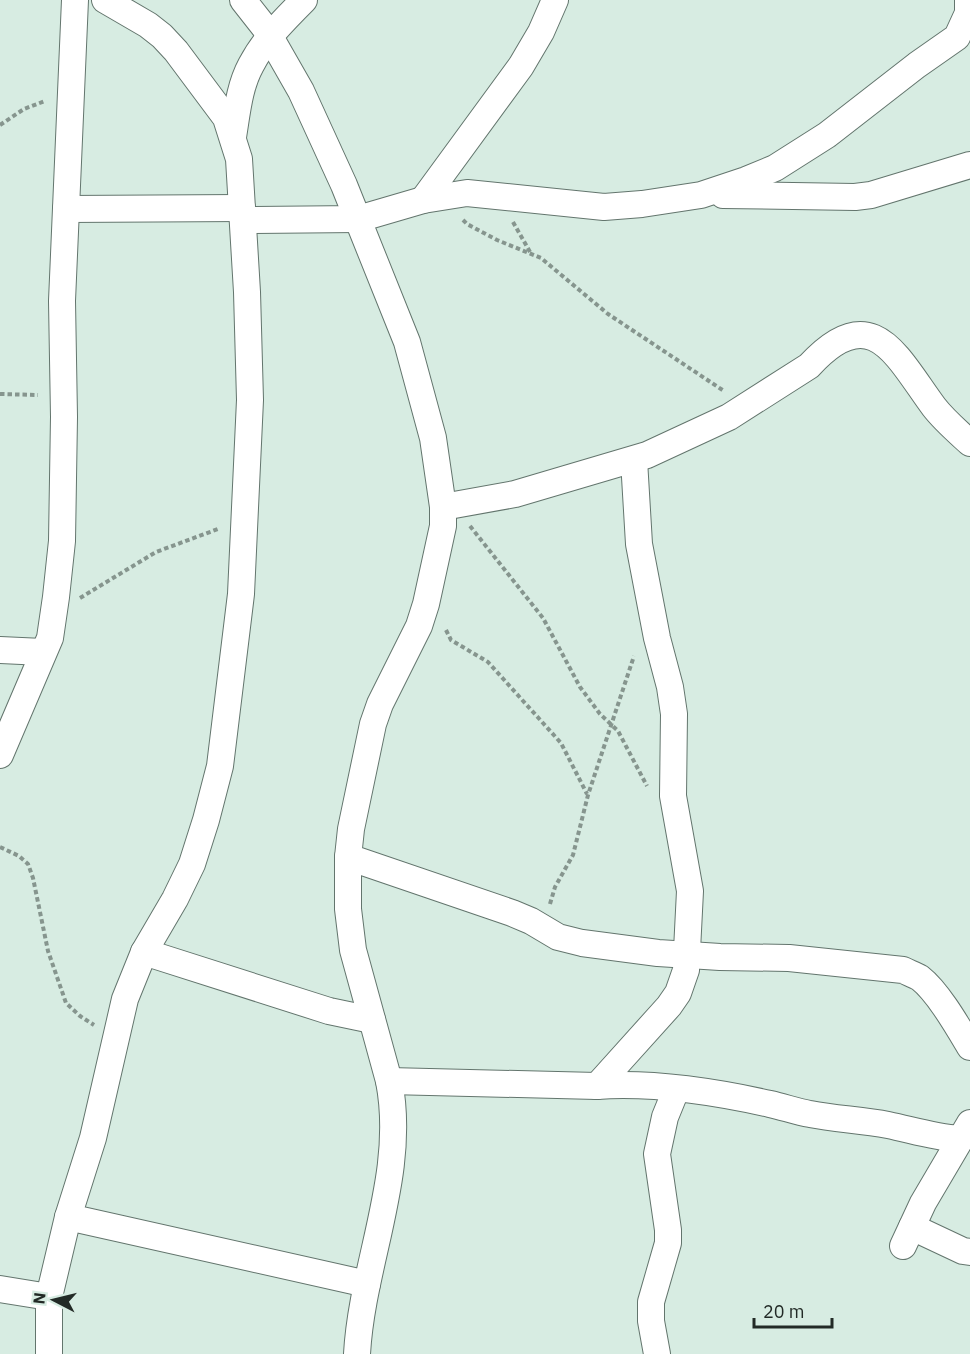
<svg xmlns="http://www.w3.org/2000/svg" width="970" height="1354" font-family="'IBM Plex Sans',sans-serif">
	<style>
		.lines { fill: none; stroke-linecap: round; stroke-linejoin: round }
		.minor-casing { stroke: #63756d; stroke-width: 28 }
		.path { stroke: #86958e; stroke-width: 4; stroke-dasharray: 4.5 3; stroke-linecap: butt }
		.minor { stroke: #fff; stroke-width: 26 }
	</style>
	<rect width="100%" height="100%" fill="#d7ece2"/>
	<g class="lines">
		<g class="minor-casing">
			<g id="minor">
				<path d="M243 0 265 28 301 91 344 185 407 342 433 438 443 507V526L426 604 419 626 380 704 373 724 351 829 348 857V909L353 950 389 1081C407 1174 362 1263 357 1354"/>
				<path d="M233 137C237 113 239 87 251 65 264 40 284 20 304 0"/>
				<polyline points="723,195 855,197 871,195 970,165"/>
				<polyline points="423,200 521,66 541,32 555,0"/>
				<polyline points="66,209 242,208"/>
				<polyline points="243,220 358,219 423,200 467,193 604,207 642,204 701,195 746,180 775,168 827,135 917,65 957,37 968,13 968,0"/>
				<path d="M443 507 515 494 647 455 729 417 809 366C872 297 897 357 934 407 944 420 958 432 970 443"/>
				<polyline points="0,650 43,652"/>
				<polyline points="0,755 50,638 56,597 62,541 64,417 62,301 75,0"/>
				<path d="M348 857 512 913 531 921 558 937 582 943 658 953 720 957 789 958 903 970C909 973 915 975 920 978 938 992 958 1027 970 1047"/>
				<polyline points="144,952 329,1011 372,1020"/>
				<path d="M389 1081 597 1086C653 1082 716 1092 770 1104 784 1107 797 1112 810 1114 836 1119 862 1120 888 1125 912 1130 934 1137 959 1139"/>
				<polyline points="597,1086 669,1006 678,993 686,970 690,891 673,796 674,714 670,687 657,638 639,544 634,460"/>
				<polyline points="68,1217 367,1284"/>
				<polyline points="912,1227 963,1251 970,1252"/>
				<polyline points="903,1246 923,1203 970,1123"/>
				<polyline points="0,1289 49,1297"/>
				<polyline points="49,1354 49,1297 68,1217 93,1138 125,999 144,952 175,899 192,864 206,820 220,766 241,594 250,400 247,292 239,159 226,118 176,51 162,36 148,25 105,0"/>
				<polyline points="657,1354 651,1321 651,1302 668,1243 668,1230 657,1154 665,1117 676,1090"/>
			</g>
		</g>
		<g class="path">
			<polyline points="0,125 24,109 45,101"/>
			<polyline points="463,220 467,224 497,240 541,258 608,314 724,391"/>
			<polyline points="513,222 530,252"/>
			<polyline points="0,394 38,395"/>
			<polyline points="470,526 543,618 580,687 600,714 618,731 647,786"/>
			<polyline points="80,598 156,552 218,529"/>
			<polyline points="446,630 451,640 488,662 561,743 587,794"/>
			<polyline points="0,847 19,856 28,864 33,878 48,951 66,1003 80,1016 94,1025"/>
			<polyline points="550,904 555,887 573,855 588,795 634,656"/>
		</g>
		<use href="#minor" class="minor"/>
	</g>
	<g transform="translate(54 1300) rotate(277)" stroke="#d7ece2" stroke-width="4.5" paint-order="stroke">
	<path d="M0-4.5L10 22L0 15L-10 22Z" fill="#222a26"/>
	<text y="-9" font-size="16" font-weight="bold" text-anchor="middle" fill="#222a26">N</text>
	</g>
	<path d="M754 1318v9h78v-9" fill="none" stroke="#222a26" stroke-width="3"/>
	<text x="763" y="1318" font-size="18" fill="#222a26" stroke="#d7ece2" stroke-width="4.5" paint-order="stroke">20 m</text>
</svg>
